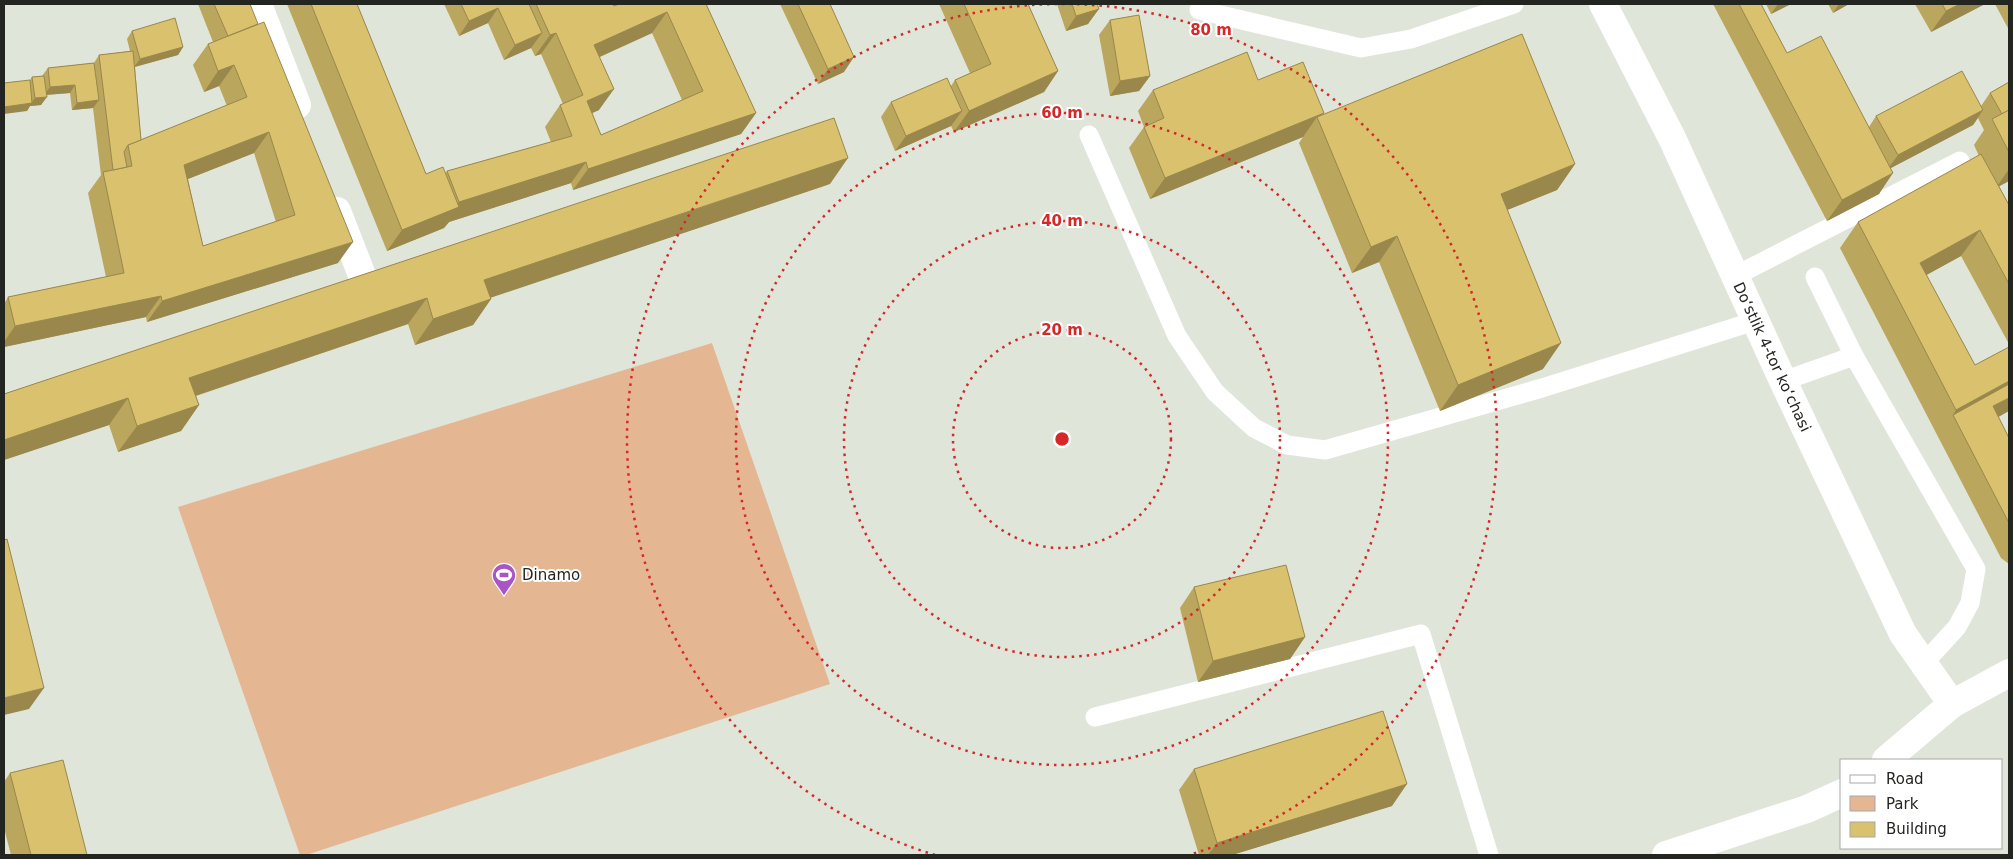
<svg xmlns="http://www.w3.org/2000/svg" width="2013" height="859" font-family="'DejaVu Sans',sans-serif">
	<style>
		.green { fill: #e4b692 }
		.lines { fill: none; stroke-linecap: round; stroke-linejoin: round }
		.service { stroke: #fff; stroke-width: 19 }
		.minor { stroke: #fff; stroke-width: 28 }
		.tertiary { stroke: #fff; stroke-width: 28 }
		.wall { fill: #bba65e; fill-rule: evenodd }
		.shaded-wall { fill: #99874c }
		.building { fill: #dac16d; stroke: #99874c; fill-rule: evenodd }
		.ring { fill: none; stroke: #d62828; stroke-width: 2.5; stroke-dasharray: 2.5 5 }
		.labels { text-anchor: middle; dominant-baseline: central; stroke-width: 4; stroke-linejoin: round; paint-order: stroke }
		.street-label { font-size: 15px; fill: #232521; stroke: #fff }
		.poi-label { font-size: 15px; fill: #232521; stroke: #fff; text-anchor: start }
		.centre { fill: #d62828; stroke: #fff; stroke-width: 2.5 }
		.ring-label { font-size: 15px; text-anchor: middle; font-weight: bold; fill: #d62828; stroke: #fff; stroke-width: 4; stroke-linejoin: round; paint-order: stroke }
	</style>
	<rect width="100%" height="100%" fill="#dfe5d9"/>
	<polygon class="green" points="712,343 830,684 306,855 300,855 178,507"/>
	<g class="lines">
		<g class="service">
			<polyline points="1199,10 1361,48 1411,39 1514,4"/>
			<polyline points="1089,135 1177,336 1215,392 1254,428 1287,445 1325,450 1542,388 1755,321"/>
			<polyline points="1735,276 1960,161"/>
			<polyline points="1815,277 1854,356"/>
			<polyline points="1783,381 1854,356 1976,569 1970,603 1957,627 1924,663"/>
			<polyline points="1095,717 1421,634 1489,855"/>
		</g>
		<g class="minor">
			<polyline points="258,4 297,105"/>
			<polyline points="337,211 365,283"/>
		</g>
		<g class="tertiary">
			<polyline points="1603,4 1672,138 1783,381 1903,634 1952,704"/>
			<polyline points="1886,760 1952,704 2009,673"/>
			<polyline points="1666,855 1807,809 1842,793"/>
		</g>
	</g>
	<g class="wall">
		<path d="M198 4H250L338 263 147 322 146 317 4 347V304L8 297 106 277 88 193 101 175 93 108 72 110 70 93 46 95 41 105 30 106 27 111 30 80 32 77 42 76 48 68 94 63 99 55 130 51 127 39 132 31 183 47 178 55 135 67 141 140 227 106 219 86 204 92 193 65 208 44 213 42ZM254 153 276 222 203 246 188 179Z"/>
		<path d="M287 4H357L426 174H445L447 171 551 142 545 127 560 105 563 104 541 54 535 56 531 48 504 60 488 23 459 36 444 4H612L614 6 706 4 756 113 741 134 573 190 571 183 449 222 444 228 387 251ZM652 33 682 100 601 135 592 113 599 110 600 57Z"/>
		<polygon points="780,4 830,4 844,72 818,84"/>
		<polygon points="939,4 1028,4 1058,71 1044,92 954,132 951,126 895,151 881,117 891,102 951,86 955,80 970,73"/>
		<polygon points="1057,4 1097,4 1088,24 1066,31"/>
		<polygon points="1713,4 1761,4 1787,53 1869,127 1876,116 1981,106 1990,93 2009,82 2009,181 1999,186 2009,205 2009,344 1961,256 1926,275 2009,438 2009,564 2001,558 1840,248 1858,222 1979,156 1974,145 1984,130 1978,118 1973,125 1891,168 1879,194 1827,221"/>
		<polygon points="1766,4 1791,4 1771,14"/>
		<polygon points="1828,4 1849,4 1833,13"/>
		<polygon points="1915,4 1985,4 1931,32"/>
		<polygon points="1995,4 2009,4 2009,30"/>
		<polygon points="1110,20 1150,76 1139,91 1110,96 1099,35"/>
		<polygon points="1258,80 1324,114 1575,164 1557,190 1507,210 1543,369 1440,411 1379,262 1352,273 1299,143 1303,137 1150,199 1129,148 1144,127 1138,111 1153,90"/>
		<polygon points="830,184 491,297 491,299 473,325 415,345 408,324 196,396 199,405 181,431 118,452 109,425 4,460 4,394"/>
		<polygon points="1194,587 1305,637 1290,659 1198,682 1180,608"/>
		<polygon points="1194,769 1392,806 1232,855 1199,855 1179,790"/>
		<polygon points="10,773 87,855 11,855 4,828 4,782"/>
	</g>
	<g class="shaded-wall">
		<polygon points="1778,4 1791,4 1771,14"/>
		<polygon points="1839,4 1849,4 1833,13"/>
		<polygon points="1960,4 1985,4 1931,32 1946,11"/>
		<polygon points="498,8 488,23 459,36 469,21"/>
		<polygon points="1099,9 1088,24 1066,31 1076,16"/>
		<polygon points="667,12 652,33 579,66 594,45"/>
		<polygon points="542,33 531,48 504,60 515,45"/>
		<polygon points="556,33 541,54 535,56 550,35"/>
		<polygon points="183,47 178,55 134,67 140,59"/>
		<polygon points="854,57 844,72 818,84 828,69"/>
		<polygon points="234,65 219,86 204,92 218,71"/>
		<polygon points="1058,71 1044,92 954,132 969,111"/>
		<polygon points="1150,76 1139,91 1110,96 1120,81"/>
		<polygon points="75,85 70,93 44,95 50,87"/>
		<polygon points="614,89 599,110 572,122 587,101"/>
		<polygon points="47,97 41,105 30,106 27,111 4,114 4,107 31,103 35,98"/>
		<polygon points="99,100 93,108 72,110 77,103"/>
		<polygon points="1983,110 1973,125 1887,170 1898,155"/>
		<polygon points="962,111 951,126 895,151 906,136"/>
		<polygon points="756,113 741,134 573,190 588,169"/>
		<polygon points="1324,113 1317,117 1303,137 1150,199 1165,178"/>
		<polygon points="269,132 254,153 170,186 184,165"/>
		<polygon points="848,158 830,184 466,306 484,280"/>
		<polygon points="586,162 571,183 449,222 444,228 387,251 402,230 453,209 459,202"/>
		<polygon points="1575,164 1557,190 1482,220 1501,194"/>
		<polygon points="2009,169 2009,181 1996,188"/>
		<polygon points="1893,173 1879,194 1827,221 1842,200"/>
		<polygon points="1980,230 1961,256 1901,289 1920,263"/>
		<polygon points="1397,236 1379,262 1352,273 1371,247"/>
		<polygon points="353,242 338,263 147,322 162,301"/>
		<polygon points="161,296 146,317 4,347 4,342 15,326"/>
		<polygon points="427,298 408,324 171,404 189,378"/>
		<polygon points="491,299 473,325 415,345 433,319"/>
		<polygon points="1561,343 1543,369 1440,411 1458,385"/>
		<polygon points="2009,381 2009,398 1953,415 1956,410"/>
		<polygon points="128,398 109,425 4,460 4,440"/>
		<polygon points="2009,398 2009,411 1979,428 1993,406"/>
		<polygon points="199,405 181,431 118,452 137,426"/>
		<polygon points="1305,637 1290,659 1198,682 1213,661"/>
		<polygon points="44,688 29,709 4,715 4,698"/>
		<polygon points="1407,784 1392,806 1232,855 1208,855 1217,843"/>
	</g>
	<g class="building">
		<polygon points="214,4 250,4 258,24 228,36"/>
		<polygon points="311,4 357,4 426,174 443,167 459,207 402,230"/>
		<polygon points="461,4 529,4 542,33 515,45 498,8 469,21"/>
		<path d="M536 4H612L614 6 619 4H706L756 113 588 169 586 162 459 202 447 171 572 136 560 105 583 95 556 33 550 35ZM667 12 703 91 601 135 587 101 614 89 594 45Z"/>
		<polygon points="798,4 830,4 854,57 828,69"/>
		<polygon points="964,4 1028,4 1058,71 969,111 955,80 991,64"/>
		<polygon points="1072,4 1097,4 1099,9 1076,16"/>
		<polygon points="1739,4 1761,4 1787,53 1821,36 1893,173 1842,200"/>
		<polygon points="1942,4 1960,4 1946,11"/>
		<polygon points="1139,15 1150,76 1120,81 1110,20"/>
		<polygon points="175,18 183,47 140,59 132,31"/>
		<path d="M264 22 353 242 162 301 161 296 15 326 8 297 124 273 103 172 132 166 128 145 247 97 234 65 218 71 208 44ZM269 132 295 215 203 246 184 165Z"/>
		<polygon points="1522,34 1575,164 1501,194 1561,343 1458,385 1397,236 1371,247 1317,117"/>
		<polygon points="133,51 141,140 128,145 124,152 127,167 113,170 99,55"/>
		<polygon points="1247,52 1258,80 1303,62 1324,113 1165,178 1144,127 1164,118 1153,90"/>
		<polygon points="94,63 99,100 77,103 75,85 50,87 48,68"/>
		<polygon points="1962,71 1983,110 1898,155 1876,116"/>
		<polygon points="44,76 47,97 35,98 32,77"/>
		<polygon points="947,78 962,111 906,136 891,102"/>
		<polygon points="30,80 32,103 4,107 4,83"/>
		<polygon points="2009,82 2009,110 2002,114 1990,93"/>
		<polygon points="2009,110 2009,152 1992,119"/>
		<polygon points="834,118 848,158 484,280 491,299 433,319 427,298 189,378 199,405 137,426 128,398 4,440 4,394"/>
		<polygon points="1981,154 2009,205 2009,284 1980,230 1920,263 1975,365 2009,347 2009,381 1956,410 1858,222"/>
		<polygon points="2009,384 2009,398 1993,406 2009,438 2009,523 1953,415"/>
		<polygon points="7,539 44,688 4,698 4,540"/>
		<polygon points="1286,565 1305,637 1213,661 1194,587"/>
		<polygon points="1383,711 1407,784 1217,843 1194,769"/>
		<polygon points="63,760 87,855 31,855 10,773"/>
	</g>
	<g class="ring">
		<circle cx="1062" cy="439" r="109"/>
		<circle cx="1062" cy="439" r="218"/>
		<circle cx="1062" cy="439" r="326"/>
		<path d="M935 855A435 435 0 1 1 1189 855"/>
	</g>
	<defs>
		<g id="stadium-pin" transform="scale(1.25)"><path d="M0 17L-7.5 6A9.5 9.5 0 1 1 7.5 6Z" fill="#a855c5" stroke="#fff"/><path d="M0-5a6.5 5 0 1 0 0 10a6.5 5 0 1 0 0-10ZM-3.5-1.8h7v3.6h-7Z" fill="#fff"/></g>
	</defs>
	<g fill-rule="evenodd">
		<use href="#stadium-pin" x="504" y="575"/>
	</g>
	<g class="labels">
		<g class="street-label">
			<text transform="translate(1772 357) rotate(65)">Doʻstlik 4-tor koʻchasi</text>
		</g>
		<g class="poi-label">
			<text x="522" y="575">Dinamo</text>
		</g>
	</g>
	<circle cx="1062" cy="439" r="8" class="centre"/>
	<g class="ring-label">
		<text x="1211" y="35">80 m</text>
		<text x="1062" y="118">60 m</text>
		<text x="1062" y="226">40 m</text>
		<text x="1062" y="335">20 m</text>
	</g>
	<rect width="2013" height="859" fill="none" stroke="#232521" stroke-width="10"/>
	<rect x="1840" y="759" width="162" height="90" fill="#ffffff" stroke="#a7a8a6"/>
	<rect x="1850" y="775" width="25" height="8" fill="#ffffff" stroke="#a7a8a6"/>
	<text x="1886" y="784" font-size="15" fill="#232521">Road</text>
	<rect x="1850" y="796" width="25" height="15" fill="#e4b692" stroke="#a7a8a6"/>
	<text x="1886" y="809" font-size="15" fill="#232521">Park</text>
	<rect x="1850" y="822" width="25" height="15" fill="#dac16d" stroke="#a7a8a6"/>
	<text x="1886" y="834" font-size="15" fill="#232521">Building</text>
</svg>
